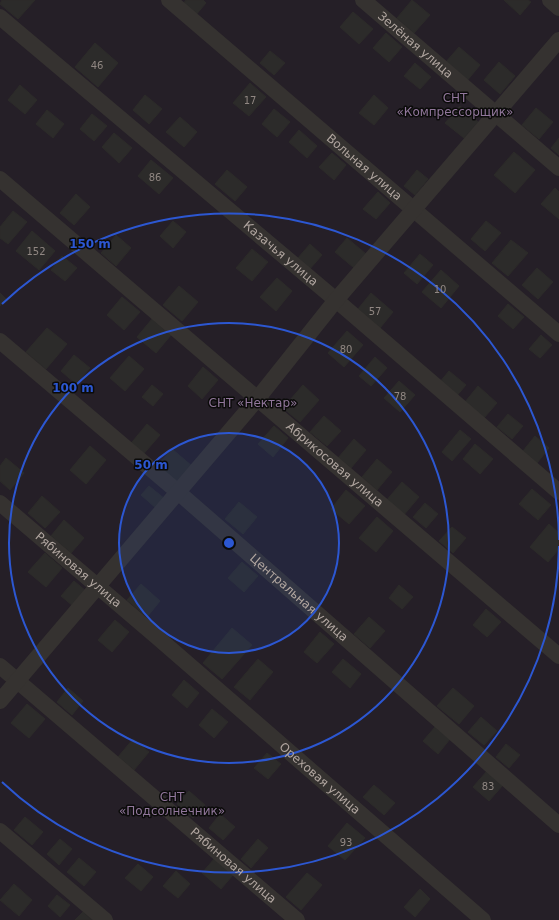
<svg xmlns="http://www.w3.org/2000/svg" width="559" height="920" font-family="'DejaVu Sans',sans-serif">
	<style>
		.green { fill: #251f27 }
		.building { fill: #2c2b2a; stroke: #2c2b29 }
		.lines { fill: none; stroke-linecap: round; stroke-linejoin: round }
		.street { stroke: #353230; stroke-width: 16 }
		.ring { fill: none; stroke: #2c57d2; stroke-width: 2 }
		.labels { text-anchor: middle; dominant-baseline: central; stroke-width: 3; stroke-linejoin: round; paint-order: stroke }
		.number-label { font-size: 10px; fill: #908782 }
		.street-label { font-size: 12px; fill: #b1a6a0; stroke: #0b0b0a }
		.park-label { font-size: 12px; fill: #91779b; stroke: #0b0b0a }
		.centre { fill: #2c57d2; stroke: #0b0b0a; stroke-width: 2 }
		.ring-label { font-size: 12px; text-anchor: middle; font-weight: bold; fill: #2c57d2; stroke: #0b0b0a; stroke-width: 3; stroke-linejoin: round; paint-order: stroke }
	</style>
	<rect width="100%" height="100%" fill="#10100f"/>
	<rect class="green" x="0" y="0" width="559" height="920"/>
	<g class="building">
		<polygon points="2,0 35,0 18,19 0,4"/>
		<polygon points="186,0 203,0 206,3 195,16 182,5"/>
		<polygon points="412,0 430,15 414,33 397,18"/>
		<polygon points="504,0 528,0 531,2 520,15"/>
		<polygon points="353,12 373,29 359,44 340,27"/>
		<polygon points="386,33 402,47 389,62 373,48"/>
		<polygon points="95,43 118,63 98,87 75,67"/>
		<polygon points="459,47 480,65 466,82 445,63"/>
		<polygon points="270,51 285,63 274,75 260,63"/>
		<polygon points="499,62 515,76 500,94 484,80"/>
		<polygon points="415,63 431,77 420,89 404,76"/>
		<polygon points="250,83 266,97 249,116 233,103"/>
		<polygon points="20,85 37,100 25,114 8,100"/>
		<polygon points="145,95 162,109 149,124 133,110"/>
		<polygon points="374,95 388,108 374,125 359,113"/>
		<polygon points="460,106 478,122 464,138 445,123"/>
		<polygon points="536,108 553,122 539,139 522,125"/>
		<polygon points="274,109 290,122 277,137 262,124"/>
		<polygon points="47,110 64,124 53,138 36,124"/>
		<polygon points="92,114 107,126 94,141 80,129"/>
		<polygon points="180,117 197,132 184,147 166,132"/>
		<polygon points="299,130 317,146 307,158 289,142"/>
		<polygon points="114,133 132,148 119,163 102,147"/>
		<polygon points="559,138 559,155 551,148"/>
		<polygon points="514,152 535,170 515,193 494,175"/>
		<polygon points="332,153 346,165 334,180 319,167"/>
		<polygon points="151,160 173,178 159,194 138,176"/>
		<polygon points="227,170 247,187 235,201 215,184"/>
		<polygon points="417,170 428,179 415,195 404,186"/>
		<polygon points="555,188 559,192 559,219 541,204"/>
		<polygon points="378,192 390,203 376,219 363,209"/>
		<polygon points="76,194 90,207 74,225 60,213"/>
		<polygon points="13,211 27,222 8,244 0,238 0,227"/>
		<polygon points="173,221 186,232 173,248 160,236"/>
		<polygon points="486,221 501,233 485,251 471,239"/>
		<polygon points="32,231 55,251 39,270 16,251"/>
		<polygon points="116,235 131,248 116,266 101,253"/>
		<polygon points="347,238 366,254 354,268 335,252"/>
		<polygon points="511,240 528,253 508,276 492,263"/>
		<polygon points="310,244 322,255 309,270 297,259"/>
		<polygon points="252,249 268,262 252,281 236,268"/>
		<polygon points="420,254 433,265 417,284 404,273"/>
		<polygon points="62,256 77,268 65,281 51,270"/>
		<polygon points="537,268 553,282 538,299 522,285"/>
		<polygon points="441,270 459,286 441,308 422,292"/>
		<polygon points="277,278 292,291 276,311 260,297"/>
		<polygon points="179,286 198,302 182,321 163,305"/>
		<polygon points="0,293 6,299 0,306"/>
		<polygon points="371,293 393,312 380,328 358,309"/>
		<polygon points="122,297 140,312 124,330 107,315"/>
		<polygon points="508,304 524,317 513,329 498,316"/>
		<polygon points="152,319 171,335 156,353 137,337"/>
		<polygon points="47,328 67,344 46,369 26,352"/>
		<polygon points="347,331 363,345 344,367 328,353"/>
		<polygon points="541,335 552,345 540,358 529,349"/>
		<polygon points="74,355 90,368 76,384 61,371"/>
		<polygon points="129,356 144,369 125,391 110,378"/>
		<polygon points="375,357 387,368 371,386 359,376"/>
		<polygon points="203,367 218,380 202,399 188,386"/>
		<polygon points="449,371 466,385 455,398 439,383"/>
		<polygon points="399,381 415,395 400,412 384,398"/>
		<polygon points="152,385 163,394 153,406 142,397"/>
		<polygon points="303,385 319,400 300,422 283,408"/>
		<polygon points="478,386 497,403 484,418 465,402"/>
		<polygon points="508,414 523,426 512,439 497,427"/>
		<polygon points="324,416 341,431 327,446 310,432"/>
		<polygon points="147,424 160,435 140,458 128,447"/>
		<polygon points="274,426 288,438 273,457 258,444"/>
		<polygon points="460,430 471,439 452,461 442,452"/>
		<polygon points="535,436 549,448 537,463 523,451"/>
		<polygon points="354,439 366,450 351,468 338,458"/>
		<polygon points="475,444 493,459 480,474 463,459"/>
		<polygon points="90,446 106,460 86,484 70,470"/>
		<polygon points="172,449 192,466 177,484 156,467"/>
		<polygon points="6,458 24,473 10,490 0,481 0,466"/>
		<polygon points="377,459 392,472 377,490 362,477"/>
		<polygon points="402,482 419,497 403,516 386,501"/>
		<polygon points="149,486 165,499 157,509 141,495"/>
		<polygon points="532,489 551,505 538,520 519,504"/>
		<polygon points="346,490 365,506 349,524 331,509"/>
		<polygon points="42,496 60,512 45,528 28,513"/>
		<polygon points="239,502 257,517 243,534 225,519"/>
		<polygon points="425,503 438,514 426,528 413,517"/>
		<polygon points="377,517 393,531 376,552 359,538"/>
		<polygon points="64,520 84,538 71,553 51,536"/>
		<polygon points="549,524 559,533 559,549 548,562 530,547"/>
		<polygon points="452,527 466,538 453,553 439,541"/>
		<polygon points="45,553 62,568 46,587 28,572"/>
		<polygon points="242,562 258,576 244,592 228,578"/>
		<polygon points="74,581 86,591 73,606 61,596"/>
		<polygon points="141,584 160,601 147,617 127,600"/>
		<polygon points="399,585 413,597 402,609 389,598"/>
		<polygon points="486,609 501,622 487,637 473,625"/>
		<polygon points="369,617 385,631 370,648 354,634"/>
		<polygon points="115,620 129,632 112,652 98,640"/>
		<polygon points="232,628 252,645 222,679 203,663"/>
		<polygon points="320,632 334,644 317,663 304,652"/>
		<polygon points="258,659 273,672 250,700 234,687"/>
		<polygon points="343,659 361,674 350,688 332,672"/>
		<polygon points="184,680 199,693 187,708 172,695"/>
		<polygon points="68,688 83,701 72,715 57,702"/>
		<polygon points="453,688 474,706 459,724 437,706"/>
		<polygon points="27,704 45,719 29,738 11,723"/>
		<polygon points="212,709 228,722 214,738 199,725"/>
		<polygon points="481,717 497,731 484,745 468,732"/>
		<polygon points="435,727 450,739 438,754 423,741"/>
		<polygon points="133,739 149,752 134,770 118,757"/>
		<polygon points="506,744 520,755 509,768 496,757"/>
		<polygon points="267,753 281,764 268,779 254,768"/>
		<polygon points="487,771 503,785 489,801 473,787"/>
		<polygon points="374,785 395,803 384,815 363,797"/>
		<polygon points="189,791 205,805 193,818 177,804"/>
		<polygon points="220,814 235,827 223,840 209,828"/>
		<polygon points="25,817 43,832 32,845 14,830"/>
		<polygon points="347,823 365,838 345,860 328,846"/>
		<polygon points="60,839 72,849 59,865 47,854"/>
		<polygon points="258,839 268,848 251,868 241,859"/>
		<polygon points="79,858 96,872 84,886 67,872"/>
		<polygon points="214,859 233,875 221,889 202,873"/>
		<polygon points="138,864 153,877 141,891 125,878"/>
		<polygon points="176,871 190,884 178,898 163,886"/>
		<polygon points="307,873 322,885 301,910 286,897"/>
		<polygon points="14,884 32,900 19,916 0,900"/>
		<polygon points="420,889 430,899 415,917 404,907"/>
		<polygon points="57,895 70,905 60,917 48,906"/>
		<polygon points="83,912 92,920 75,920"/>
	</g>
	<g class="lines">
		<g class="street">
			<path id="s1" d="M169 0 559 334"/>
			<path id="s2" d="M363 0 559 168"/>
			<polyline points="550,0 559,8"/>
			<path id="s3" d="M0 17 336 300 559 492"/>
			<path id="s4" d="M0 179 559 656"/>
			<path id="s5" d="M0 341 178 492 559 825"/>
			<path id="s6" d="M0 503 157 637 483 920"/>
			<path id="s7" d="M0 666 297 920"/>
			<polyline points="0,701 258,398 336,300 559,40"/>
			<polyline points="0,831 105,920"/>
		</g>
	</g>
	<circle cx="229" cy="543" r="110" fill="#2c57d2" fill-opacity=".12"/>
	<g class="ring">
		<circle cx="229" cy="543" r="110"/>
		<circle cx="229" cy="543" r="220"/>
		<path d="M559 546A330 330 0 0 1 2 782M2 304A330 330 0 0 1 559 540"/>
	</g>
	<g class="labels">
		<g class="number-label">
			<text x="97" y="65">46</text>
			<text x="250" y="100">17</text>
			<text x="155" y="177">86</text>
			<text x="36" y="251">152</text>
			<text x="440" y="289">10</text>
			<text x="375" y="311">57</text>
			<text x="346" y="349">80</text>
			<text x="400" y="396">78</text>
			<text x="488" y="786">83</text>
			<text x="346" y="842">93</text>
		</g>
		<g class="street-label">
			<text stroke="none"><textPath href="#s2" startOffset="69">Зелёная улица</textPath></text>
			<text stroke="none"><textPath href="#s1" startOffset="257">Вольная улица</textPath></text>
			<text stroke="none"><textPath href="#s3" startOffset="367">Казачья улица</textPath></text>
			<text stroke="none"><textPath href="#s4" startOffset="440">Абрикосовая улица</textPath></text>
			<text stroke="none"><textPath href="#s6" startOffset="103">Рябиновая улица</textPath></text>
			<text stroke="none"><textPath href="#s5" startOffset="394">Центральная улица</textPath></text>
			<text stroke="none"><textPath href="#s6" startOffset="422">Ореховая улица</textPath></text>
			<text stroke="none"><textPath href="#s7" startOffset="307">Рябиновая улица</textPath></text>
		</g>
		<g class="park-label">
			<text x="455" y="98">СНТ<tspan x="455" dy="14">«Компрессорщик»</tspan></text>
			<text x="253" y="403">СНТ «Нектар»</text>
			<text x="172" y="797">СНТ<tspan x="172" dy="14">«Подсолнечник»</tspan></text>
		</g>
	</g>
	<circle cx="229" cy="543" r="6" class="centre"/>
	<g class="ring-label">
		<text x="90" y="248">150 m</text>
		<text x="73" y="392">100 m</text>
		<text x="151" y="469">50 m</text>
	</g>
</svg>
